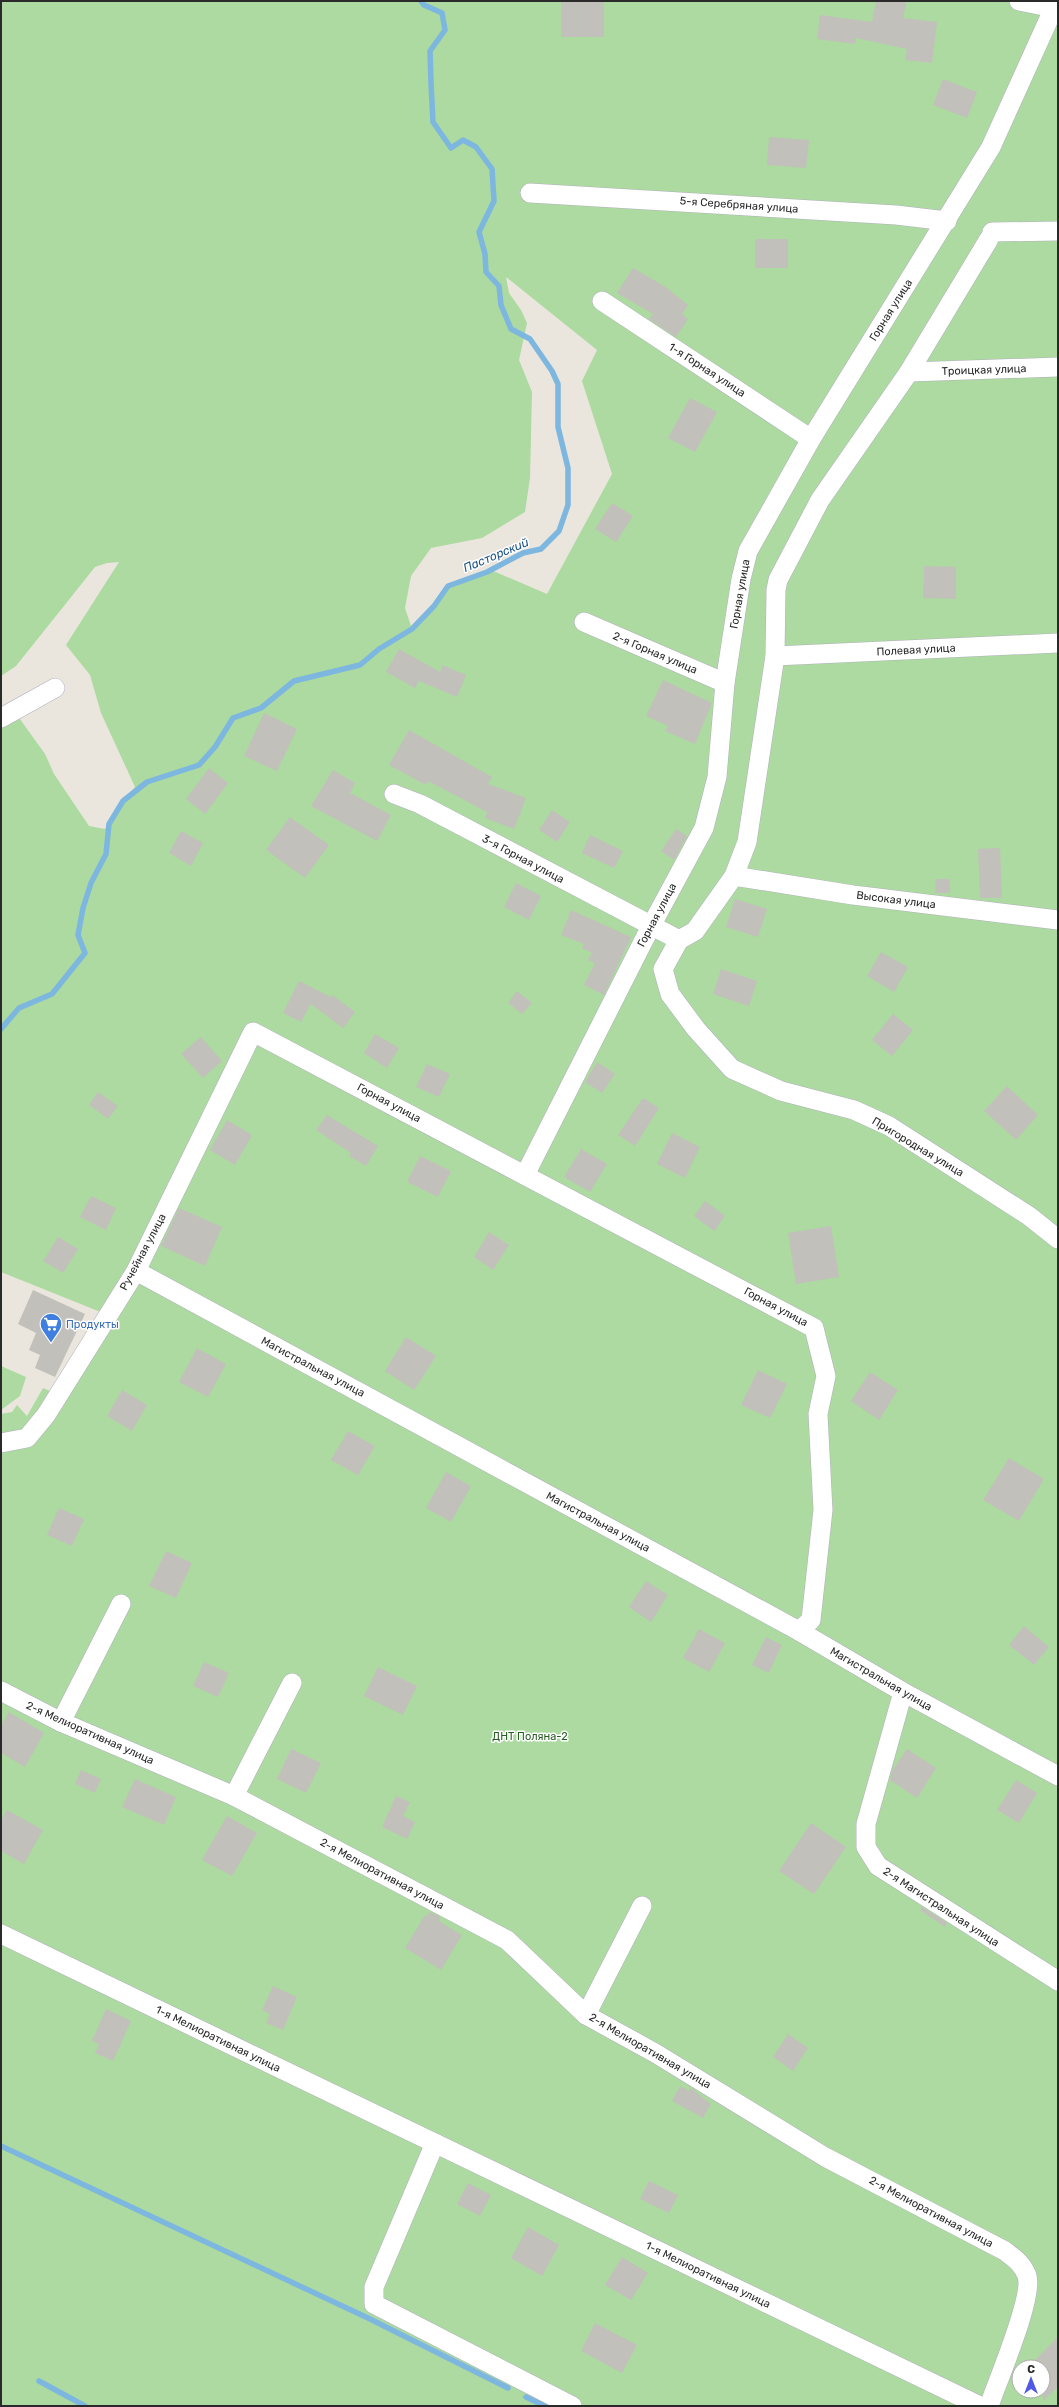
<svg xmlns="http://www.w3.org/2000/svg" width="1059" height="2407" font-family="Rubik,sans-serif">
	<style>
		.green { fill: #acdaa0; fill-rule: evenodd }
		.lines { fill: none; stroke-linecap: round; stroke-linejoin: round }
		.stream { stroke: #7db7df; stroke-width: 5.5 }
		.building { fill: #c2c0ba }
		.minor-casing { stroke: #b1b1bc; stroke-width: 20 }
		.minor { stroke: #fff; stroke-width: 19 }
		.labels { text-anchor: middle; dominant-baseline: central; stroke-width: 3; stroke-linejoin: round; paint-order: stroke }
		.street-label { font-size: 11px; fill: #2a2a2a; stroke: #fff }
		.shop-label { font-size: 11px; fill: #366cbe; stroke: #fff; text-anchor: start }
		.park-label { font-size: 11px; fill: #275d23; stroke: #fff }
		.water-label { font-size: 12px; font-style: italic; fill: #1e5589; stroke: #fff }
	</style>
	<rect width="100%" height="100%" fill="#eae6dd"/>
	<g class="green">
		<path d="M1 1H1058V2406H1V1414L12 1412 17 1405 27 1416 43 1388 60 1395 108 1315 1 1272V727L17 715 45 754 54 774 89 826 105 829 123 801 135 787 101 713 90 675 66 645 119 562 107 563 95 567 16 666 1 676ZM506 277 597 350 582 381 612 474 547 594 491 570 448 586 412 629 405 608 411 576 431 548 482 538 525 512 530 478 532 392 519 360 527 323 521 310 509 293ZM1019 2367H1043V2391H1019Z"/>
		<polygon points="1,1366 26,1377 20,1396 1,1410"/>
	</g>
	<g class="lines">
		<g class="stream">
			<polyline points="1,1029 19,1008 52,994 85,953 78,935 83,908 91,883 106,854 109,824 123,801 147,782 199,765 215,747 233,718 261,708 294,681 360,665 379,649 412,629 434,606 448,586 487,572 523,553 541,549 559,531 568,505 568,468 558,427 558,384 552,371 530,339 511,329 501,305 499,286 486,272 485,254 479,232 494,201 492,169 476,147 463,140 451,148 433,122 431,83 430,51 445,30 442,13 424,5 421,1"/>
			<polyline points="1,2146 368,2318 508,2388"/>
			<polyline points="39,2381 85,2406"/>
			<polyline points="526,2397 545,2406"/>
		</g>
	</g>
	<g class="building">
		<rect x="561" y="1" width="43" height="36"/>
		<polygon points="876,1 907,1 903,18 937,22 932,63 905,60 907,49 856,38 855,44 817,39 820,15 872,22"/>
		<polygon points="943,79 977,92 967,118 933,105"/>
		<polygon points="769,137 809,140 806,168 767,165"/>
		<rect x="755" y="239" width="33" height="29"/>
		<polygon points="633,268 664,286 688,305 682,314 688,319 676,337 649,319 653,314 617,293"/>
		<polygon points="690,398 717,412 695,452 668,438"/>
		<polygon points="612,503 633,516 616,542 595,529"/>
		<polygon points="924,566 956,567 956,599 923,598"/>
		<polygon points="399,649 440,672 442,665 466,675 457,697 419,681 415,688 386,672"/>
		<polygon points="663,680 712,703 695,744 665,731 668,726 646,716"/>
		<polygon points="264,713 297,729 277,771 244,756"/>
		<polygon points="409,730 492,777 488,784 526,798 514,829 485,818 487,812 428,781 426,785 389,765"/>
		<polygon points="209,768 228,783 205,814 186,799"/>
		<polygon points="333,770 355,783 350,793 391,815 377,841 311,806"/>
		<polygon points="552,810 570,822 557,842 539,830"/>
		<polygon points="290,817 329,845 305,878 266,850"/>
		<polygon points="676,829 687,836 674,860 661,851"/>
		<polygon points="181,831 203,843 191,866 169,853"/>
		<polygon points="590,835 623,851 614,868 582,853"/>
		<polygon points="1000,848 1002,898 980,898 978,849"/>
		<polygon points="936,879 950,879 950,893 935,893"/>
		<polygon points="516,883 541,896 529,920 504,907"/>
		<polygon points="735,899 767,909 758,937 726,927"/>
		<polygon points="571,910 631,937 604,995 584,985 595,963 588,960 592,953 582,948 584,944 561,935"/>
		<polygon points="881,952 908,967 894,992 867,976"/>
		<polygon points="721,969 757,981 749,1006 713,994"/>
		<polygon points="299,981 331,997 332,995 355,1012 343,1028 311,1004 301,1022 283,1013"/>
		<polygon points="517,991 532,1003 522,1014 508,1003"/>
		<polygon points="893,1014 913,1030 892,1056 872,1040"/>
		<polygon points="375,1034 399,1048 387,1068 364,1053"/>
		<polygon points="201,1037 222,1061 203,1078 181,1054"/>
		<polygon points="597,1062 615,1074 602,1093 585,1082"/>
		<polygon points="427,1064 450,1074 439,1097 416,1087"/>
		<polygon points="1007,1086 1038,1115 1016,1140 984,1111"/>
		<polygon points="98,1092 118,1106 108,1119 89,1105"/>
		<polygon points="643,1098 659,1108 635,1146 618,1135"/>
		<polygon points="327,1115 378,1146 366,1166 349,1156 351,1153 316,1130"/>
		<polygon points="227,1120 252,1135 235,1165 210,1150"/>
		<polygon points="672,1133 700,1147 685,1178 657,1164"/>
		<polygon points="581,1149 607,1164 590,1192 564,1177"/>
		<polygon points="420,1156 451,1171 438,1197 407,1182"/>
		<polygon points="91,1196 116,1208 106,1230 80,1217"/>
		<polygon points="705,1201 725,1216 714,1231 694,1216"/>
		<polygon points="179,1208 222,1227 205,1266 161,1246"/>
		<polygon points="831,1226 839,1277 796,1284 788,1233"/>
		<polygon points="489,1232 509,1245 493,1270 474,1257"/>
		<polygon points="58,1237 78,1249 63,1273 43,1261"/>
		<polygon points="33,1290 85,1314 55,1377 35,1368 40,1355 29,1350 36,1333 18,1324"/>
		<polygon points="406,1337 436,1356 414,1390 385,1371"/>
		<polygon points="197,1348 226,1364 208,1397 179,1382"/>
		<polygon points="758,1370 787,1384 770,1418 741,1405"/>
		<polygon points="870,1372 898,1390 879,1420 851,1401"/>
		<polygon points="122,1390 147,1405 132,1431 107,1416"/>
		<polygon points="348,1431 375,1446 358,1475 331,1460"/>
		<polygon points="1009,1458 1044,1479 1019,1521 983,1500"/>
		<polygon points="446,1472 471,1486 451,1522 426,1508"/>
		<polygon points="59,1508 84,1519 72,1546 47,1535"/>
		<polygon points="166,1551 192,1563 176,1598 149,1586"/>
		<polygon points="646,1581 668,1595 651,1622 629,1607"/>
		<polygon points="1024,1626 1049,1647 1034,1665 1009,1645"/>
		<polygon points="699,1629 725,1643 709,1672 683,1658"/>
		<polygon points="766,1637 782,1645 769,1673 752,1665"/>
		<polygon points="204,1662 229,1673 218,1697 193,1686"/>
		<polygon points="378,1667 417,1686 403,1715 364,1696"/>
		<polygon points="9,1712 44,1733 25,1767 1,1753 1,1726"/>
		<polygon points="291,1749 321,1763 306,1793 277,1779"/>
		<polygon points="907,1749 936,1768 917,1798 890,1780 892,1771"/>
		<polygon points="81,1770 101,1779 95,1793 75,1784"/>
		<polygon points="135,1779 176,1797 164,1825 122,1807"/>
		<polygon points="1016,1780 1037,1793 1019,1823 997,1810"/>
		<polygon points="396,1796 410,1802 403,1816 415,1822 407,1839 382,1827"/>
		<polygon points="7,1810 43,1830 24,1864 1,1851 1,1821"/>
		<polygon points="227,1816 257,1833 232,1876 202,1860"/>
		<polygon points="811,1823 846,1847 814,1894 779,1871"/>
		<polygon points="922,1907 947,1923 945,1927 920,1910"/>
		<polygon points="430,1912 440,1917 439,1921 462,1935 441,1970 405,1948 425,1915 427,1916"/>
		<polygon points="273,1986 297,1997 283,2030 266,2023 270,2014 262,2010"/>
		<polygon points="106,2009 131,2021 113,2061 95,2053 99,2044 92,2041"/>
		<polygon points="788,2034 808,2048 793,2071 773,2057"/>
		<polygon points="680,2086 689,2091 691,2088 711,2104 703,2118 672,2101"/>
		<polygon points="649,2181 678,2195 669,2213 640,2199"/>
		<polygon points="468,2183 491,2195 480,2216 457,2204"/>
		<polygon points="528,2227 559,2245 542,2276 511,2258"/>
		<polygon points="622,2257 648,2273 631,2300 605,2285"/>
		<polygon points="595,2323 637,2345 622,2373 581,2351"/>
		<polygon points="1058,2337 1058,2387 1043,2401 1043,2367 1028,2367"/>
	</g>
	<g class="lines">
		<g class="minor-casing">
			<g id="minor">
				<polyline points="1019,1 1054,8"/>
				<polyline points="530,193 896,215 947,221"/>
				<polyline points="992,232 1058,231"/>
				<polyline points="602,301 811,439"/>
				<polyline points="909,372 1058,367"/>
				<polyline points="584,622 725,683"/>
				<polyline points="775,656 1058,643"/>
				<polyline points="1,718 55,688"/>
				<polyline points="394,794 420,804 679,940 695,931 734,876 747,842 775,656 776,590 778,580 820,500 909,372 989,239"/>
				<polyline points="734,876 853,895 1058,920"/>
				<polyline points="679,940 663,969 670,994 696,1029 732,1069 781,1091 854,1110 889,1126 1029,1216 1058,1239"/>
				<polyline points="525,1175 651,926 704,828 717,777 725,683 741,579 748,551 811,439 991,147 1057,1"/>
				<polyline points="136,1271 799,1631 903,1692 1058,1776"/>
				<polyline points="1,1443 27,1438 46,1415 136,1271 253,1032 814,1328 826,1376 818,1414 823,1510 811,1620 799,1631"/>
				<path d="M1 1691 61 1722 234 1796 507 1940 586 2015 655 2053 825 2157 1005 2251C1014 2258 1023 2264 1027 2276 1034 2297 997 2382 989 2406"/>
				<polyline points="903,1692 866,1824 866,1847 878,1866 1058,1981"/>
				<polyline points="61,1722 121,1604"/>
				<polyline points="234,1796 292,1683"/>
				<polyline points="1,1934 980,2406"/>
				<polyline points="586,2015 642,1906"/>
				<polyline points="435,2143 374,2287 374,2304 572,2406"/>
			</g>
		</g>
		<use href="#minor" class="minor"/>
	</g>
	<defs>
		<g id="supermarket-pin" transform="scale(1.15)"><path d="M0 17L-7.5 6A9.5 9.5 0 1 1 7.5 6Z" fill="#3f7fe0" stroke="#fff"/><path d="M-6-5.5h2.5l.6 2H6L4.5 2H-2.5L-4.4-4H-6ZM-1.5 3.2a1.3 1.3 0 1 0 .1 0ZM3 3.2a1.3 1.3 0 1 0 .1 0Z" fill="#fff"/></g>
	</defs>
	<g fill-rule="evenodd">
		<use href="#supermarket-pin" x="51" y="1324"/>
	</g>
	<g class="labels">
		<g class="street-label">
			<text transform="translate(739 205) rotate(4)">5-я Серебряная улица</text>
			<text transform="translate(891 310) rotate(-58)">Горная улица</text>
			<text transform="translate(707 370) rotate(33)">1-я Горная улица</text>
			<text transform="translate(984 370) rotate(-2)">Троицкая улица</text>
			<text transform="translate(740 594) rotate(-80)">Горная улица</text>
			<text transform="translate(916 650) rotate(-3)">Полевая улица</text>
			<text transform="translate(655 653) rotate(23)">2-я Горная улица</text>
			<text transform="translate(523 859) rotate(28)">3-я Горная улица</text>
			<text transform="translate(896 900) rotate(7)">Высокая улица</text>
			<text transform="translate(657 915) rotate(-62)">Горная улица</text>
			<text transform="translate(389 1103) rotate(28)">Горная улица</text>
			<text transform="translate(918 1147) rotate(31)">Пригородная улица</text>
			<text transform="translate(143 1252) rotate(-62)">Ручейная улица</text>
			<text transform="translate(776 1307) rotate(28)">Горная улица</text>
			<text transform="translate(313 1367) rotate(28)">Магистральная улица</text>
			<text transform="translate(598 1522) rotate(28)">Магистральная улица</text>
			<text transform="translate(881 1679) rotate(30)">Магистральная улица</text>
			<text transform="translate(90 1733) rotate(24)">2-я Мелиоративная улица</text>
			<text transform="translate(382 1874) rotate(28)">2-я Мелиоративная улица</text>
			<text transform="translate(941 1907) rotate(33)">2-я Магистральная улица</text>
			<text transform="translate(218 2039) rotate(26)">1-я Мелиоративная улица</text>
			<text transform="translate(650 2051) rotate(30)">2-я Мелиоративная улица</text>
			<text transform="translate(931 2212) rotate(28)">2-я Мелиоративная улица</text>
			<text transform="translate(708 2275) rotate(26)">1-я Мелиоративная улица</text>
		</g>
		<g class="shop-label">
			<text x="66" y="1324">Продукты</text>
		</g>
		<g class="park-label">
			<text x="530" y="1736">ДНТ Поляна-2</text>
		</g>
		<g class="water-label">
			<text transform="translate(496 555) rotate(-23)">Пасторский</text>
		</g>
	</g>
	<rect width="1059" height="2407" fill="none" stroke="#2a2a2a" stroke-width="4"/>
	<g transform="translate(1031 2379)"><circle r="19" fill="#ffffff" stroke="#aaaaaa"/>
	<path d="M0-3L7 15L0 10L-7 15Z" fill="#5158e3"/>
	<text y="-6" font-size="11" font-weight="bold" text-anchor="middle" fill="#2a2a2a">С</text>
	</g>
</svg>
